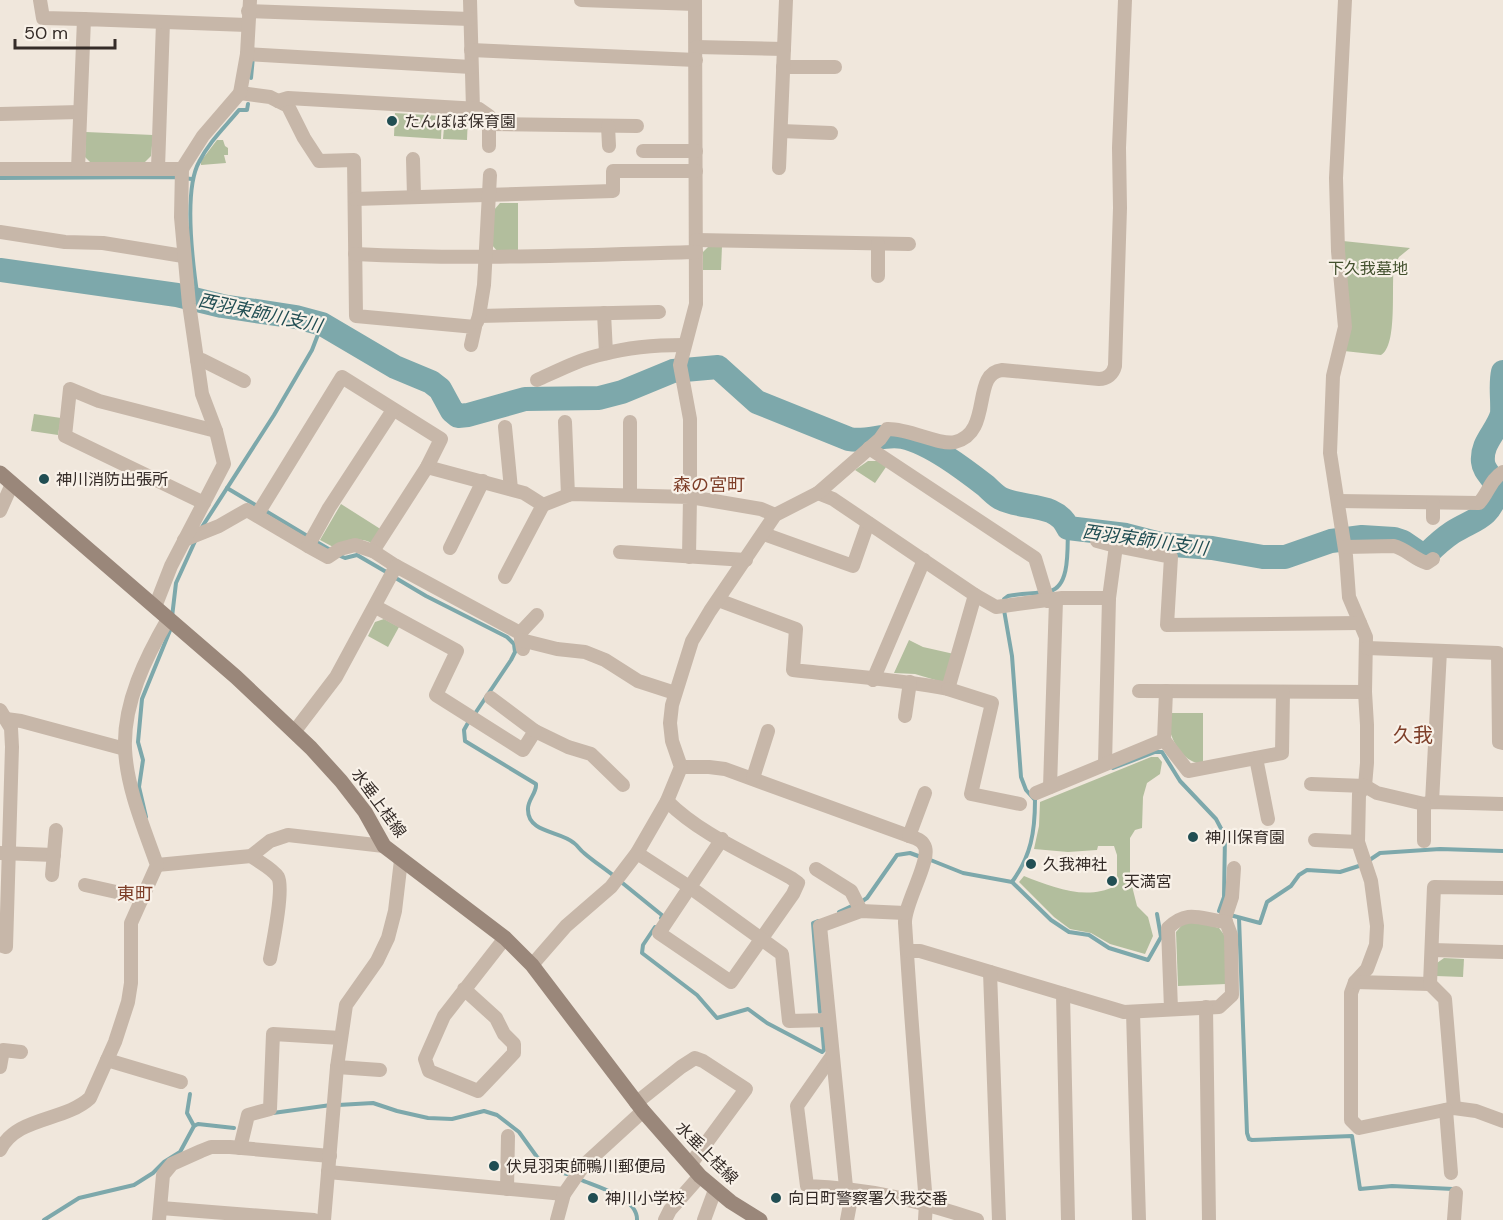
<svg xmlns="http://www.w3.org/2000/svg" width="1503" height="1220" font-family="'DM Sans','Noto Sans JP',sans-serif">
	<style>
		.green { fill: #b2be9d }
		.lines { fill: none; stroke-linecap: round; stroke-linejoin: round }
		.stream { stroke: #7da8ab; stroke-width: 4 }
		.river { stroke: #7da8ab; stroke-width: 24 }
		.minor { stroke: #c7b7a9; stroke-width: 14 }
		.secondary { stroke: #9a877a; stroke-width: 15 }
		.poi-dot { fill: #214e53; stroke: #f8f1e8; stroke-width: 2 }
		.labels { text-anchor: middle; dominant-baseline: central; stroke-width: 4.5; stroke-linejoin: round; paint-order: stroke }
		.poi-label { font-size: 16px; fill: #352c28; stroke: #f8f1e8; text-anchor: start }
		.park-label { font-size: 16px; fill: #43512e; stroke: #f8f1e8 }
		.street-label { font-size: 16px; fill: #352c28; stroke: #f8f1e8 }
		.water-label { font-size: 18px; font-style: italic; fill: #214e53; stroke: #f8f1e8 }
		.neighbourhood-label { font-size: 18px; fill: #7d3e28; stroke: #f8f1e8 }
		.quarter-label { font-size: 20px; fill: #7d3e28; stroke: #f8f1e8 }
	</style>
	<rect width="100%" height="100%" fill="#f0e7dc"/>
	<g class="green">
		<polygon points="395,113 442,116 441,139 394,136"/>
		<polygon points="445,115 468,116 467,140 443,139"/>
		<polygon points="86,132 153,135 151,156 145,162 91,163 85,157"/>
		<polygon points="217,140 223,140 225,146 228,148 228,155 224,155 226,163 201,165 201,161"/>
		<polygon points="500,203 518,203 518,251 498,252 492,245 494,210"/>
		<path d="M1343 241 1410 248 1399 257 1394 266C1391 285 1398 346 1381 355L1344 351Z"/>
		<polygon points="709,246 722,246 721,270 703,270 703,252"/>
		<polygon points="34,414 61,418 58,435 31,431"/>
		<polygon points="868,461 878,461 886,467 875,483 855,470"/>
		<path d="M341 504 382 530 373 544C359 535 348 542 335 548L320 540Z"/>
		<polygon points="384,619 399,627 388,647 368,636 375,622"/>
		<polygon points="909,640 923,647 954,654 948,678 942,682 915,674 894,673"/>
		<path d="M1171 713H1203V764C1189 764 1177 750 1172 737 1169 731 1171 720 1171 713Z"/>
		<path d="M1151 757H1158L1162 762 1160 774 1147 783 1143 797 1142 828 1135 830 1130 838V878L1137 906 1148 917 1153 936 1145 954 1110 944 1091 933 1070 929 1054 917 1019 882 1024 876C1052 887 1086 901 1115 886L1117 876V855L1114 846H1098L1097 850 1068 852 1034 849 1039 826 1040 802Z"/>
		<polygon points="1194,921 1219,928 1225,936 1226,984 1178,986 1176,932 1183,924"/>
		<polygon points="1444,958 1464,959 1463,977 1436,976 1437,963"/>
	</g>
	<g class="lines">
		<g class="stream">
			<polyline points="251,78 253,57"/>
			<polyline points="0,178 172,177 192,179"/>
			<path d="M198 300C193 266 183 191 199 162 209 142 225 127 239 110H247L248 104"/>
			<polyline points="227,488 257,506"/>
			<polyline points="264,510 309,537"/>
			<polyline points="202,527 274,415 312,350 322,324"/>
			<polyline points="315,541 332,551"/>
			<polyline points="338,555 345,558 357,555 388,573"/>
			<polyline points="394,577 426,596 507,637 514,644 515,652 511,660 474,715"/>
			<path d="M1004 602V599L1008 596C1022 593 1036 594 1050 591 1071 586 1067 546 1068 528"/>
			<polyline points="172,617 176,583 196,539"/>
			<path d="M469 721 464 730 465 741 536 784C537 793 527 800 528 810 528 833 561 831 574 843 578 846 580 850 584 853 593 861 604 868 614 876"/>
			<polyline points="1113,768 1155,752 1162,752 1180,781 1216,819 1225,836 1224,897 1219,911 1223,913"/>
			<polyline points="146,817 139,787 143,760 138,742 142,699 171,628"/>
			<path d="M928 859 963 873 1012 882C1031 856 1035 832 1035 800L1026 790 1021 777 1012 656 1004 610"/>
			<polyline points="1368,861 1380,853 1440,849 1503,851"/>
			<polyline points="620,881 663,916 661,918"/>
			<polyline points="1012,882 1051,920 1069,932 1089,935 1109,948 1148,960 1161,937 1157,914"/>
			<polyline points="861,902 867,898 897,855 910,853 921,857"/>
			<polyline points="839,912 854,905"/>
			<polyline points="1230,915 1260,923 1267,902 1291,886 1299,875 1307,870 1340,872 1362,865"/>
			<polyline points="1239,918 1247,1133 1249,1139 1252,1140 1352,1136 1360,1189 1392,1186 1453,1189"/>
			<polyline points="818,921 813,923 820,1012"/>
			<polyline points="655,927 643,945 642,953 697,995 717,1018 748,1009 767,1023 822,1052 824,1050 822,1026"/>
			<polyline points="190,1094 187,1113 194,1126"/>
			<polyline points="338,1105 373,1103 397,1111 428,1118 452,1119 484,1111 497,1115 519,1132 537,1157 549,1169 567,1174"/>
			<polyline points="273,1113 331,1105"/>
			<path d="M581 1180C598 1187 638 1198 637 1220"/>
			<polyline points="44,1220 79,1198 134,1185 153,1173 164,1162 180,1152 194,1126 198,1124 234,1128"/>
		</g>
		<path class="river" d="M0 270 177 295 222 306 296 317 322 324 395 367 431 382 440 389 452 411 458 416 468 415 525 399 599 398 622 392 673 371 718 367 757 402 849 439C866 443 885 433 903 437 930 443 964 469 986 486 990 490 995 495 1000 498 1022 510 1056 501 1068 528L1126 535 1161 544 1212 548 1263 557H1285L1331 541 1362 537 1394 539 1403 542 1422 555 1427 554C1435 546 1444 538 1453 532 1476 518 1489 519 1498 490 1496 479 1484 473 1483 462 1481 442 1497 432 1502 414 1503 400 1500 385 1503 372"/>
		<g class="minor">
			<polyline points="40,0 43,18 84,19"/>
			<polyline points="470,0 473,109"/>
			<polyline points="581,0 695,4"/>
			<polyline points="695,0 696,304 680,365 690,419 690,497 761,509 775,515"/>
			<polyline points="1345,0 1336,178 1338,251 1345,327 1333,376 1330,453 1346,556 1349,597 1366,637 1365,692 1367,725 1367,763 1365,786 1359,794 1358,842 1371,881 1377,926 1376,945 1367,969 1355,982 1351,993 1351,1120 1359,1128 1454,1108 1476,1111 1503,1121"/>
			<polyline points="248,11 470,19"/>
			<polyline points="696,47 784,49"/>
			<polyline points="471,50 696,60"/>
			<polyline points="247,54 471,67"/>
			<polyline points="783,67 835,67"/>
			<polyline points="240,93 270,97 288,106 304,138 319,161 354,160 356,316 475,327 471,345"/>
			<polyline points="278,101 288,98 479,109 489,116 489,146"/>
			<polyline points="0,114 80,112"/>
			<polyline points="489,124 637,126"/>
			<polyline points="608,126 609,146"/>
			<polyline points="781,131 831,133"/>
			<polyline points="643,151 696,151"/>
			<polyline points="413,159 414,196"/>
			<polyline points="158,168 163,22"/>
			<polyline points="779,168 786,0"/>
			<polyline points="0,169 182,169"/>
			<polyline points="78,169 84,19 247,25"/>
			<polyline points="355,199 613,191 613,171 696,171"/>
			<polyline points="0,232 65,242 103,243 183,256"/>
			<polyline points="696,240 909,244"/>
			<path d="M355 254C469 260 583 255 696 252"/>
			<polyline points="878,276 878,244"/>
			<polyline points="604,313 606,353"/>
			<polyline points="479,316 659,312"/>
			<polyline points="477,322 479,316 484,285 490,175"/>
			<polyline points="197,360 202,360 244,381"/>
			<path d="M537 380C559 370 580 359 604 354 629 347 658 345 684 345"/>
			<polyline points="565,422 568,495"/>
			<polyline points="630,422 630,495"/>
			<polyline points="505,427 511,489"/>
			<polyline points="869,448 1035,558 1048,601"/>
			<polyline points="427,467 524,493 543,505 571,494 690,497 689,557"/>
			<path d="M1338 501 1479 503C1489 492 1490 480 1503 472"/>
			<polyline points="204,503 65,436 70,389 99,401 216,431"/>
			<polyline points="1433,503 1433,518"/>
			<polyline points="0,511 12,484"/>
			<polyline points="257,515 342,377 441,439 427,467 373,551"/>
			<polyline points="764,534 853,566 868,523"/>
			<polyline points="184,540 219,526 247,510 308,546 329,508 393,410"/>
			<polyline points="1097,541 1116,546"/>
			<polyline points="308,546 328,557 340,549 355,545 373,551 396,566 520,633 523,649"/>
			<path d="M1345 547 1394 546C1406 549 1414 559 1427 563L1433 559"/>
			<polyline points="450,548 483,481"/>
			<polyline points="620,552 746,560"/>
			<polyline points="505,577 543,505"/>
			<polyline points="975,595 996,607 1062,598 1109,598"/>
			<path d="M718 600 796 629 793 670C845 676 897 679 948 689L975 595 833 499 818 493"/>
			<polyline points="155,607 171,566 224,464 216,431 202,394 189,304 181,217 182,169 203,136 240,93 247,54 250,0"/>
			<polyline points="376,607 457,651 436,695 523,750 535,731 568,747 591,754 623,785"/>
			<polyline points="520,633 537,615"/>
			<polyline points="521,640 557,649 585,652 605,660 638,681 675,693"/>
			<polyline points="1367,648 1498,653 1499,742 1503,743"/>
			<polyline points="873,680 924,560"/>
			<polyline points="948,689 992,703 971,794 1020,804"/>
			<polyline points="1139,691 1365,692"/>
			<polyline points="1166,691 1164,740 1188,771 1282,753 1283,692"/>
			<polyline points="491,698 535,731"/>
			<polyline points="0,710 11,728 12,747 6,947 0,945"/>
			<polyline points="905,716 910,682"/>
			<polyline points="6,719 21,721 125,749"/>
			<polyline points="294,732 336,677 396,566"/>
			<polyline points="1256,758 1268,819"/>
			<polyline points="1105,764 1109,598 1116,546 1171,557 1167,625 1360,623"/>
			<path d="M681 767H709L725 769 909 836C914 838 921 839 924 845 933 858 904 903 905 923 911 1017 918 1110 926 1203L925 1220"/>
			<polyline points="753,778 768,731"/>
			<polyline points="1311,784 1365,786 1377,793 1424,804 1432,802 1503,804"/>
			<polyline points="1050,787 1056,600"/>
			<polyline points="1036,793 1164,740"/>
			<path d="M667 801C701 835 749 854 791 878L798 883 793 894 731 982 659 933 722 839"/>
			<polyline points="1432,802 1440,651"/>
			<polyline points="909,836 925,793"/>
			<polyline points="1315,840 1358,842"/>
			<polyline points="1424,841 1424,804"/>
			<polyline points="0,853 54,855"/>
			<polyline points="637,853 691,888 782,954 789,1021 829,1020"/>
			<path d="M251 856C259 862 273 869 278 877 284 888 273 943 270 959"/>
			<polyline points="157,865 251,856 270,841 288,835 384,846"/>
			<polyline points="816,869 851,891 861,911"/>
			<polyline points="52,875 56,830"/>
			<polyline points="85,885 143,898"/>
			<polyline points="1226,922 1225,918 1232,897 1234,868"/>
			<polyline points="1432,950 1503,952"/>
			<path d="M907 951H920L1124 1012 1219 1007 1232 995 1231 935 1226 922C1201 920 1189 908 1168 928L1171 1009"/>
			<path d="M532 965 566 926 611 887 637 853 667 801 681 767 672 741 670 723 672 705 692 641 710 611 775 515 818 493 880 439 887 429C909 428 940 446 955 442 993 433 971 373 1002 370L1099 379C1107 379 1113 374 1115 366L1120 208 1119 148 1125 0"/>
			<polyline points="990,972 999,1220"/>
			<polyline points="1355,982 1430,984"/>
			<polyline points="464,989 496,1018 504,1034 514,1044 514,1053 478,1091 429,1071 425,1059 444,1016 505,938"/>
			<polyline points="1063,994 1068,1220"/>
			<polyline points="1206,1007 1209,1220"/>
			<polyline points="1133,1012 1139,1220"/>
			<path d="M832 1056 797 1106 807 1186C867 1188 920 1201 977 1220"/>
			<polyline points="107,1060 181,1082"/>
			<polyline points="0,1067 3,1050 21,1052"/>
			<polyline points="337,1067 380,1070"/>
			<polyline points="636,1103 681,1067 695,1058 703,1061 746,1089 690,1165"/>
			<polyline points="1454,1108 1445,999 1430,984 1434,887 1503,888"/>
			<polyline points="1446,1110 1451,1173"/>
			<polyline points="240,1148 248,1115 270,1109 273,1034 341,1038"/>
			<path d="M0 1150C17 1116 64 1122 90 1098L115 1042 128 1002 131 983V923L157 865C144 828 127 789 125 749 123 703 146 657 168 619"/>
			<polyline points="328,1172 564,1194"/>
			<polyline points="507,1189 508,1136"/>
			<polyline points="161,1208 314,1220"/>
			<polyline points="159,1220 163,1175 172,1164 201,1151 211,1147 230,1147 330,1156"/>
			<polyline points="324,1220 337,1067 346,1005 377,961 388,938 395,911 401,860"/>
			<polyline points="557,1220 564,1194 584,1165 643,1111"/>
			<polyline points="665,1220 670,1210 700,1176"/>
			<polyline points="704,1220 715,1190"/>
			<polyline points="847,1220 850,1204 846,1187 820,926 861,911 905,913"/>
			<polyline points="1454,1220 1456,1193"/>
		</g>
		<polyline class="secondary" points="0,473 236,677 311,748 341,781 365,812 384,846 505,938 532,965 643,1111 700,1176 731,1202 760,1220"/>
	</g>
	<g class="poi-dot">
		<circle cx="392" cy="121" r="6"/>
		<circle cx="44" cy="479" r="6"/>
		<circle cx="1193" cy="837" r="6"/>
		<circle cx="1031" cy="864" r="6"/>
		<circle cx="1112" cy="881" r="6"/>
		<circle cx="494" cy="1166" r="6"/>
		<circle cx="593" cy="1198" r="6"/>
		<circle cx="776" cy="1198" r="6"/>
	</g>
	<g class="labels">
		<g class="poi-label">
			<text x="404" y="121">たんぽぽ保育園</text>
			<text x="56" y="479">神川消防出張所</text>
			<text x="1205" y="837">神川保育園</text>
			<text x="1043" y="864">久我神社</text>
			<text x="1124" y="881">天満宮</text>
			<text x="506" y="1166">伏見羽束師鴨川郵便局</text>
			<text x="605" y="1198">神川小学校</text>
			<text x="788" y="1198">向日町警察署久我交番</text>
		</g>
		<g class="park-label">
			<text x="1368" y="268">下久我墓地</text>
		</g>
		<g class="street-label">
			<text transform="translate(379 803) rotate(54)">水垂上桂線</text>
			<text transform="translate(707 1153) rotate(45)">水垂上桂線</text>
		</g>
		<g class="water-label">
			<text transform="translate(260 313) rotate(12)">西羽束師川支川</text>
			<text transform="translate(1145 540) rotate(8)">西羽束師川支川</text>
		</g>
		<g class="neighbourhood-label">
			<text x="709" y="485">森の宮町</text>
			<text x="135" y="894">東町</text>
		</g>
		<g class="quarter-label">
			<text x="1413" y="735">久我</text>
		</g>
	</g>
	<path d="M15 39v9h100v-9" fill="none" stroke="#352c28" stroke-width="3"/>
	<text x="24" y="39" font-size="18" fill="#352c28" stroke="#f8f1e8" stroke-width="4.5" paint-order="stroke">50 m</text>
</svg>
